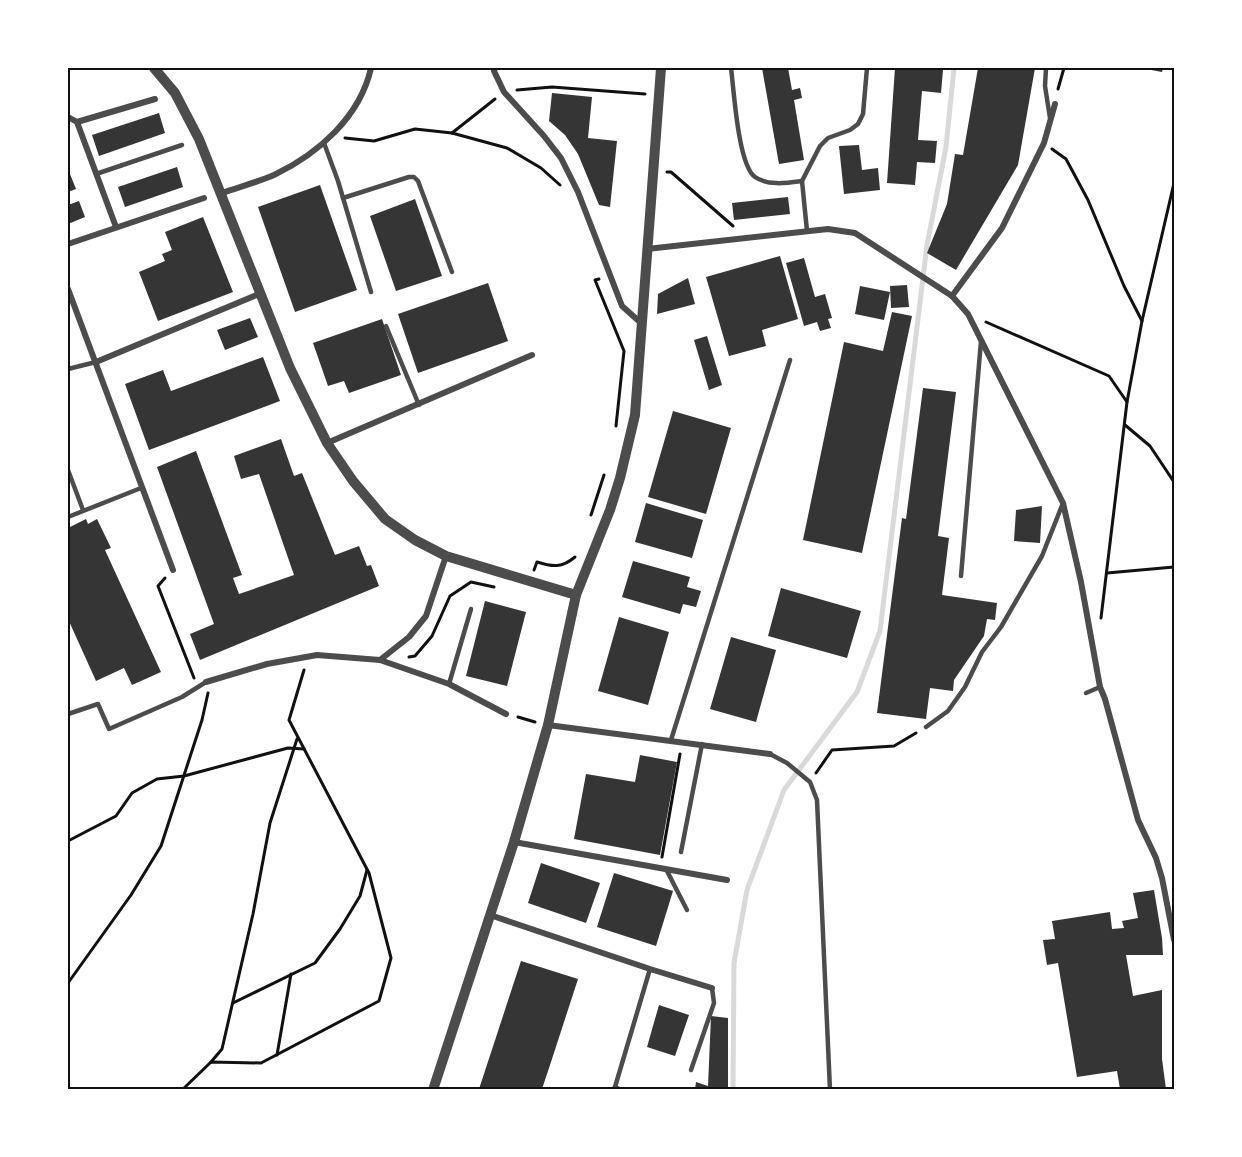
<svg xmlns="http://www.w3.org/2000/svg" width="1242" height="1157" font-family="'Sofia Sans Condensed',sans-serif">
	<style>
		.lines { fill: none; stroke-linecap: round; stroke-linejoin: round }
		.stream { stroke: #d9d9d9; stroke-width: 5 }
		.building { fill: #353535 }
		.path { stroke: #111; stroke-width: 3 }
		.service { stroke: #4c4c4c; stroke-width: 4.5 }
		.minor { stroke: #4c4c4c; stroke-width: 6 }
		.tertiary { stroke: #4c4c4c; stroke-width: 10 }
		.neatline { fill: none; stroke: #111; stroke-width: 2 }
	</style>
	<rect width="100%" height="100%" fill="#fff"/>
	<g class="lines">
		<polyline class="stream" points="733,1090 734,963 747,890 784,790 857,692 880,631 927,245 946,147 954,68"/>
	</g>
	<g class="building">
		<polygon points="762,68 788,68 792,90 800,88 802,98 794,100 804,160 779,164"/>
		<polygon points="895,68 924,68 943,70 941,93 922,91 918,140 937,141 935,163 917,162 915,185 887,183"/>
		<polygon points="978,68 1035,68 1018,165 956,270 927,253 947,204 955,154 963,155"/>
		<polygon points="1141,68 1163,68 1162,72"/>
		<polygon points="552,93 592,97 588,138 617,141 610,207 599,205 578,154 565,135 549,121"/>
		<polygon points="159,113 165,133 99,156 92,135"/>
		<polygon points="859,145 862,170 878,168 880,190 844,194 839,146"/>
		<polygon points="177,167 183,187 125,207 118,187"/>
		<polygon points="68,169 76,189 68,192"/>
		<polygon points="320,185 357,290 295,312 258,207"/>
		<polygon points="788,197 790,214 734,220 732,203"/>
		<polygon points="415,199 442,276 396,291 370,216"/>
		<polygon points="79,201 85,217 68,224 68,205"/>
		<polygon points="203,217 233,292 158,321 139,272 165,261 162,254 172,250 165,232"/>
		<polygon points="780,256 798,319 762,330 766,346 729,356 706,277"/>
		<polygon points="804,258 815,297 825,294 832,318 828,319 831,328 820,331 817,322 804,326 786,263"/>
		<polygon points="688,278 695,304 657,314 658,294"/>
		<polygon points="488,283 508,341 418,373 398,314"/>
		<polygon points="907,285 909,307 891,308 890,286"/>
		<polygon points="860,286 890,292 884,320 855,314"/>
		<polygon points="892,312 912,316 862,553 803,540 844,342 883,351"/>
		<polygon points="250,318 258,337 225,350 217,330"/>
		<polygon points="382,319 401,375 349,393 344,381 328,386 313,343"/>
		<polygon points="707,336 722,385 709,390 694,340"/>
		<polygon points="263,357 280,401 149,450 125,384 163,370 171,391"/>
		<polygon points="923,388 956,392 938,536 949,538 942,595 997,603 995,620 987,619 984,636 954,680 953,691 930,688 926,719 877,713 902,518 906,519"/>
		<polygon points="673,411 731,428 706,514 648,497"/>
		<polygon points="281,439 294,476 302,473 335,555 359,546 367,566 371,565 379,586 200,660 190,634 214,624 157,467 196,451 242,575 233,578 239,594 294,575 259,474 241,479 234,456"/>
		<polygon points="646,503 703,520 692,558 635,542"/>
		<polygon points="1042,506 1040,543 1014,541 1016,510"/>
		<polygon points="86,519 88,524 97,519 111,548 105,550 161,672 132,685 124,668 96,681 68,619 68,528"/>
		<polygon points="633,561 690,577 687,587 701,591 696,607 683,604 680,614 622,597"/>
		<polygon points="781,588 861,611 847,658 768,636"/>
		<polygon points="485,601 526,612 507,686 466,676"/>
		<polygon points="619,617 669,632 648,705 598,691"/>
		<polygon points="731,637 776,650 756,722 710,709"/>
		<polygon points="640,755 677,762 660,855 574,839 586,774 635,782"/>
		<polygon points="541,863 600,883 586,923 528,903"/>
		<polygon points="614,873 673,891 656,946 597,927"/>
		<polygon points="1154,890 1162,938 1163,955 1126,955 1133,996 1162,990 1162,1059 1166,1089 1120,1089 1117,1071 1077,1077 1058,963 1047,965 1043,940 1055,939 1052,921 1110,912 1112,929 1124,928 1122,921 1138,918 1133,893"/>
		<polygon points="521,961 578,979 552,1059 542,1089 479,1089"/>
		<polygon points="659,1005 689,1015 675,1056 647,1047"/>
		<polygon points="711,1016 728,1018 728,1089 695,1089 696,1082 708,1086"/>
	</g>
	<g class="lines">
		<g class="path">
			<polyline points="1058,89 1064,68"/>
			<polyline points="517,90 552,87 645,94"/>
			<polyline points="452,133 495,99"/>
			<polyline points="345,138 374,141 415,129 452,133 507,148 541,168 560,185"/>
			<polyline points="1052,149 1066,159 1088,200 1124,286 1142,321"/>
			<polyline points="667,172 671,172 733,226"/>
			<polyline points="599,279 595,280 624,351 616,426"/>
			<polyline points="986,322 1109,376 1127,402"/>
			<polyline points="1125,425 1150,446 1174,482"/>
			<polyline points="1174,482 1174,510"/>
			<polyline points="591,515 604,475"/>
			<path d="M534 570 537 562C553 567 562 568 575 557"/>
			<polyline points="1107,573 1174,567"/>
			<polyline points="165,578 158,586 194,678"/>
			<polyline points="1101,618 1127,402 1142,321 1174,183"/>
			<polyline points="409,657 415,656 432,636 450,596 471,582 494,587"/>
			<polyline points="518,717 535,722"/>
			<polyline points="816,773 832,750 894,746 916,733"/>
			<polyline points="68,841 116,816 132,793 157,779 184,776 288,748 304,749"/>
			<polyline points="662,857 680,754"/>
			<polyline points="68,983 131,895 161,846 202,720 208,693"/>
			<polyline points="233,1003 315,963 340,929 360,896 367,870"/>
			<polyline points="277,1055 291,974"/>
			<polyline points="211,1062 222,1049 253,914 270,823 297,739"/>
			<polyline points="182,1090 211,1062 261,1063 379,1001 391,958 369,873 289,720 304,670"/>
		</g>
		<g class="service">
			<path d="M731 68C734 90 738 165 755 177 768 186 787 183 802 181"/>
			<polyline points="1046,68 1045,86 1050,118"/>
			<polyline points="324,143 338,181 371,292"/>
			<polyline points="96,174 182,145"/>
			<polyline points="343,198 409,177 414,177 418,181 452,272"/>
			<polyline points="807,231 802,181 820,146 828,138 850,130 858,124 863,114 867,68"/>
			<polyline points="386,326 419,405"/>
			<polyline points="68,369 96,362"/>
			<polyline points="68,470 83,510"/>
			<polyline points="68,517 141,488"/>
			<polyline points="961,576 981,341"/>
			<polyline points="449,684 471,609"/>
			<polyline points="1086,693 1100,687"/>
			<polyline points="68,714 98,704 109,729 182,697 206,682"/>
			<polyline points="926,727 948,711 965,687 982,652 1001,627 1042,556 1063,503"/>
			<polyline points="671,740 790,360"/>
			<polyline points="770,754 787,763 810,782 817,800 830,1090"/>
			<polyline points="681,852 702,744"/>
			<polyline points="666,869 687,910"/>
			<polyline points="691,1070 714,1003 712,988"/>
			<polyline points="615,1087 650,969"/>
			<polyline points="614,1090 615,1087 621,1090"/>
		</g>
		<g class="minor">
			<polyline points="494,68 494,71 504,92 544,136 561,158 578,192 622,306 641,323"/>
			<polyline points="68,117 77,122 155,99"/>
			<polyline points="77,122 116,227"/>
			<path d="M222 193C239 187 258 182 274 175 318 154 360 117 371 68"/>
			<polyline points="68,244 204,198"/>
			<polyline points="647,249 828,229 855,233 952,296 968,314 1063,503 1081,582 1100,687 1105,699 1138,820 1156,858 1162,878 1174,940"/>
			<polyline points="68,289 173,570"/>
			<polyline points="952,296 1002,228 1044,143 1055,104"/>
			<polyline points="96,362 259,294"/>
			<polyline points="327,443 532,355"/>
			<polyline points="380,660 409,637 426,616 446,556"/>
			<polyline points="206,682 267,664 317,655 380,660 449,684 506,714"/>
			<polyline points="548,725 770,754"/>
			<polyline points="514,842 727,880"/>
			<polyline points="490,915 650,969 712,988"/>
		</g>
		<g class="tertiary">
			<polyline points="154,68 175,93 199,139 290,368 327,443 353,481 385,519 415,540 446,556 576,595"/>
			<polyline points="433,1090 514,842 548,725 576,595 610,510 620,478 635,415 661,68"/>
		</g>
	</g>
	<rect width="1242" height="1157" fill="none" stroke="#ffffff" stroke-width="138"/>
	<rect x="69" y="69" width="1104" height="1019" class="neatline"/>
</svg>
